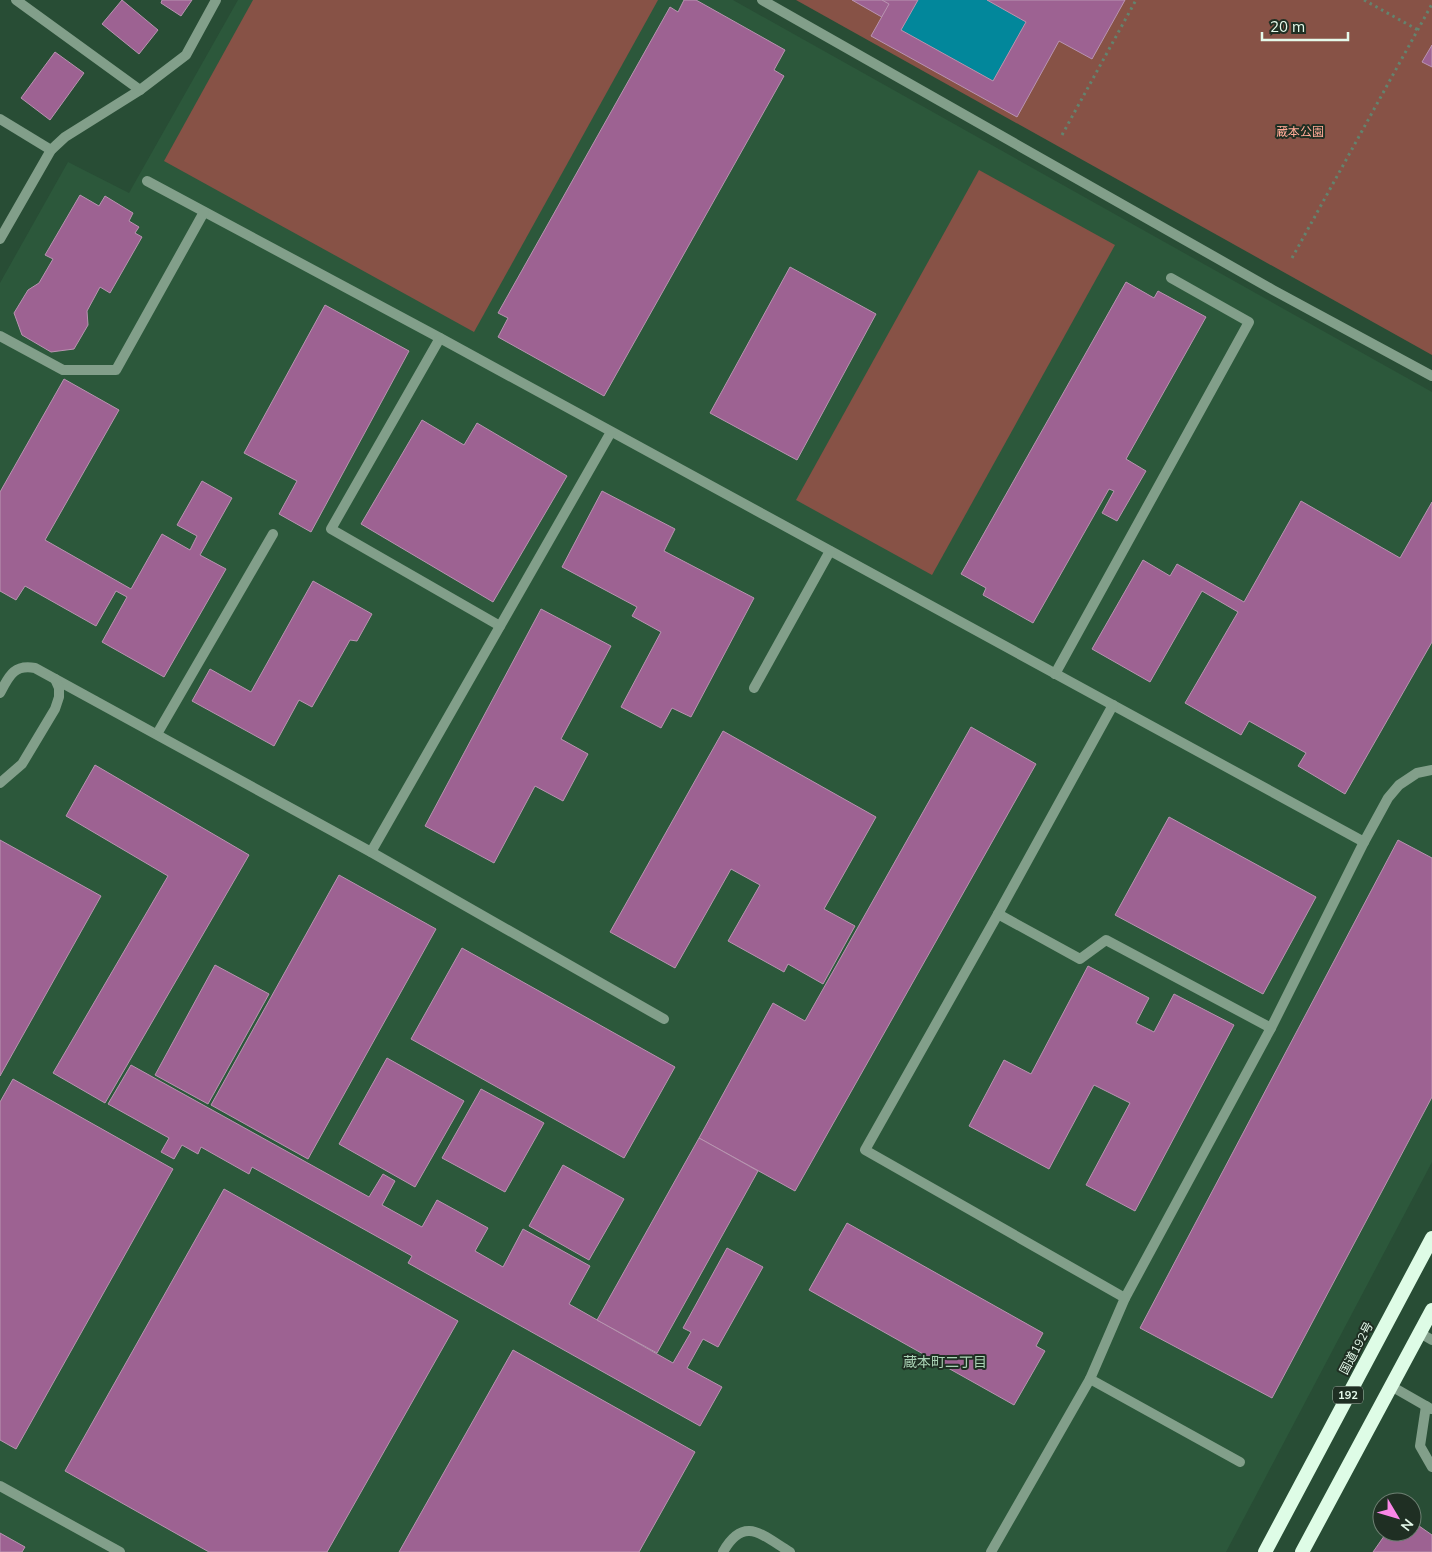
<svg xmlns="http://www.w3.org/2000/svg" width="1432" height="1552" font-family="Mulish,'Noto Sans JP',sans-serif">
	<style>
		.built { fill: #2c583b }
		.green { fill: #875246 }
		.water { fill: #02879b }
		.building { fill: #9d6292; stroke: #b994b1 }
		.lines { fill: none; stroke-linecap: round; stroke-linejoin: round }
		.path { stroke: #63836e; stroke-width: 3; stroke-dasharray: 2.5 4; stroke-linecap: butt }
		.service { stroke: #829f8a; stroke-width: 10 }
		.minor { stroke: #829f8a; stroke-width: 10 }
		.trunk { stroke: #defce6; stroke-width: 14 }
		.labels { text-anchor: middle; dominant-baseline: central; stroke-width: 4; stroke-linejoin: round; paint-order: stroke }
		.shield { fill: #1f2f23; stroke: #aabdaf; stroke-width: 1 }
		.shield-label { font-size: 11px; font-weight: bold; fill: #e5faeb }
		.park-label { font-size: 12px; fill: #ffaa97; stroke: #1f2f23 }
		.street-label { font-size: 12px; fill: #e5faeb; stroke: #1f2f23 }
		.neighbourhood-label { font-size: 14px; fill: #a9d2b4; stroke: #1f2f23 }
	</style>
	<rect width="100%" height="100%" fill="#284d35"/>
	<polygon class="built" points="238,0 733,0 1432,392 1432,1162 1226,1552 0,1552 0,283 68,162 129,193"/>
	<g class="green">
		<polygon points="253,0 658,0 474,332 164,161"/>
		<polygon points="796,0 1432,0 1432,355"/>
		<polygon points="979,170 1115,245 932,575 796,500"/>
	</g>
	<polygon class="water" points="918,0 987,0 1026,22 993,81 901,30"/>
	<g class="building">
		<polygon points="122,0 158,30 139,54 102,24"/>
		<polygon points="162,0 192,0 181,16 161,3"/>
		<polygon points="684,0 696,0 785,50 774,70 784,76 604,396 498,337 508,318 498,313 670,7 678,12"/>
		<polygon points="852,0 898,0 887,20"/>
		<polygon points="882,0 918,0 901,30 993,81 1026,22 987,0 1125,0 1092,59 1059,41 1017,117 871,36 889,4"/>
		<polygon points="1432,45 1432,67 1422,62"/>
		<polygon points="55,52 84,73 50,120 21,98"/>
		<polygon points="80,195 99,206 105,196 133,213 129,221 139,227 135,233 142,237 110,293 100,287 87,311 88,325 74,349 51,352 22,335 14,313 28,290 39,283 53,259 45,255"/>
		<polygon points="790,267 876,314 797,460 710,413"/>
		<polygon points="1126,282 1154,298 1158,291 1206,317 1126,459 1146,471 1117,521 1102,513 1114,491 1109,489 1033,623 983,595 986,588 961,574"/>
		<polygon points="325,305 409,351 311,532 279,514 297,481 244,453"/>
		<polygon points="64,379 119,410 45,540 131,589 162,534 190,550 197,536 177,525 202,481 232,498 200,555 226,569 164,677 102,642 127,597 116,591 96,626 25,586 16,600 0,591 0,492"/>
		<polygon points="422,420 464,445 477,423 567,476 493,602 361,524"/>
		<polygon points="602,491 675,529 664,551 754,598 691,717 672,708 661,728 621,707 661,632 632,616 637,607 562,567"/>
		<polygon points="1301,501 1400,558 1432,502 1432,642 1345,794 1298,766 1306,753 1249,721 1241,735 1185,703 1238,612 1202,591 1150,682 1092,649 1143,560 1170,576 1177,564 1244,602"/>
		<polygon points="313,581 372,614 357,641 350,640 312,707 299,700 274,746 192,701 210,669 251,692"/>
		<polygon points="541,609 611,646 561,739 588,754 563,801 535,786 494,863 425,826"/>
		<polygon points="971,727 1036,764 795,1191 699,1138 773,1003 805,1021"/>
		<polygon points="723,731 876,817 824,909 855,926 823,984 788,964 784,972 728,941 760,885 731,869 675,968 610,932"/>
		<polygon points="95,765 249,855 105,1103 53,1073 168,876 66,816"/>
		<polygon points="1169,817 1316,897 1263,994 1115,915"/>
		<polygon points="0,840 101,896 0,1076"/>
		<polygon points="1398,840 1432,858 1432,1097 1272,1398 1140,1328"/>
		<polygon points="339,875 436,929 308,1159 211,1105"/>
		<polygon points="462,948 675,1067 624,1158 411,1039"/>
		<polygon points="215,965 269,994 208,1104 155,1075"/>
		<polygon points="1088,966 1149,998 1136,1023 1154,1032 1174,994 1234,1025 1135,1211 1086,1185 1130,1103 1094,1085 1049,1169 969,1126 1004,1060 1031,1074"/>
		<polygon points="387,1058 464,1101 415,1187 339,1144"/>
		<polygon points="131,1065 369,1197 383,1174 395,1181 382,1205 422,1227 437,1200 488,1228 475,1251 503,1267 523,1229 590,1266 569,1304 673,1363 691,1332 683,1328 727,1248 763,1267 718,1347 703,1339 687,1368 722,1387 700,1426 408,1263 412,1256 252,1167 249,1174 201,1147 198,1154 182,1145 174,1159 161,1152 169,1138 108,1104"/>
		<polygon points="13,1079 173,1169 16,1449 0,1440 0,1102"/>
		<polygon points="481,1089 544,1123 505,1192 442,1158"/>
		<polygon points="699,1138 758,1171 657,1353 597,1320"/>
		<polygon points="563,1165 624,1199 589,1260 529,1226"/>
		<polygon points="224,1189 458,1321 327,1552 209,1552 65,1471"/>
		<polygon points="847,1223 1043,1333 1036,1346 1045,1351 1014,1405 809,1290"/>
		<polygon points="513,1350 695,1452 639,1552 399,1552"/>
		<polygon points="1412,1521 1432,1535 1432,1552 1373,1552 1387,1532 1412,1532"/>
		<polygon points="0,1533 25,1547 22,1552 0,1552"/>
	</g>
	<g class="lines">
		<g class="path">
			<polyline points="1364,0 1418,30"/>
			<polyline points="1062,135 1136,0"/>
			<polyline points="1292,258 1432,4"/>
		</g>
		<g class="service">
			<polyline points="147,181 440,338 1364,842"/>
			<polyline points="0,336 63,370 116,370 204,212"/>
			<polyline points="440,338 331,529 500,626"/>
			<polyline points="1055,674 1249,322 1171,278"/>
			<polyline points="754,688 830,551"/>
			<path d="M0 693C9 676 14 664 35 668L371 852 664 1019"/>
			<polyline points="1113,705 998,914 865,1150 1125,1298"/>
			<polyline points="157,734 273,534"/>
			<polyline points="0,783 22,764 55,709 59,697 59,688 55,679"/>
			<polyline points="371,852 611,432"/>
			<polyline points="998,914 1080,959 1106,940 1271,1028"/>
			<polyline points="1420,1333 1432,1340"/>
			<polyline points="1090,1379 1240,1462"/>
			<polyline points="0,1486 120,1552"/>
			<path d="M723 1552C744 1515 762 1535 790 1552"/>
			<polyline points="991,1552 1090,1379 1125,1298 1271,1028 1364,842 1388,798 1399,785 1417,773 1432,770"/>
		</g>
		<g class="minor">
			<polyline points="16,0 140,90"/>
			<polyline points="762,0 1273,290 1432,376"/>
			<polyline points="0,119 51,150"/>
			<polyline points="0,239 51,150 65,137 140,90 186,55 216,0"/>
			<polyline points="1391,1386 1431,1409"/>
			<polyline points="1426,1406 1420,1446 1432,1467"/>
		</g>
		<g class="trunk">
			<polyline points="1265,1552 1432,1238"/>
			<polyline points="1302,1552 1432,1310"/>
		</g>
	</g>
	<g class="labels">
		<rect class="shield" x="1333" y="1386.5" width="30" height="17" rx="4"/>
		<g class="shield-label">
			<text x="1348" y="1395">192</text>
		</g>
		<g class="park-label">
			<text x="1300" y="131">蔵本公園</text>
		</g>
		<g class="street-label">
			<text transform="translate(1356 1348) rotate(-62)">国道192号</text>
		</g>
		<g class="neighbourhood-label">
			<text x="945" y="1362">蔵本町二丁目</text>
		</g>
	</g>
	<g transform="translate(1397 1517) rotate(128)"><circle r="24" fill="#1f2f23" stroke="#6e8073"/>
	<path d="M0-4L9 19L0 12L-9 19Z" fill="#fa87e7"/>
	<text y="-8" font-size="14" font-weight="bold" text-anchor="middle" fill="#e5faeb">N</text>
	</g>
	<path d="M1262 32v8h86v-8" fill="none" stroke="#e5faeb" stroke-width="2.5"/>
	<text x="1270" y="32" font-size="15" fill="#e5faeb" stroke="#1f2f23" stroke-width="4" paint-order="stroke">20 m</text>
</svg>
